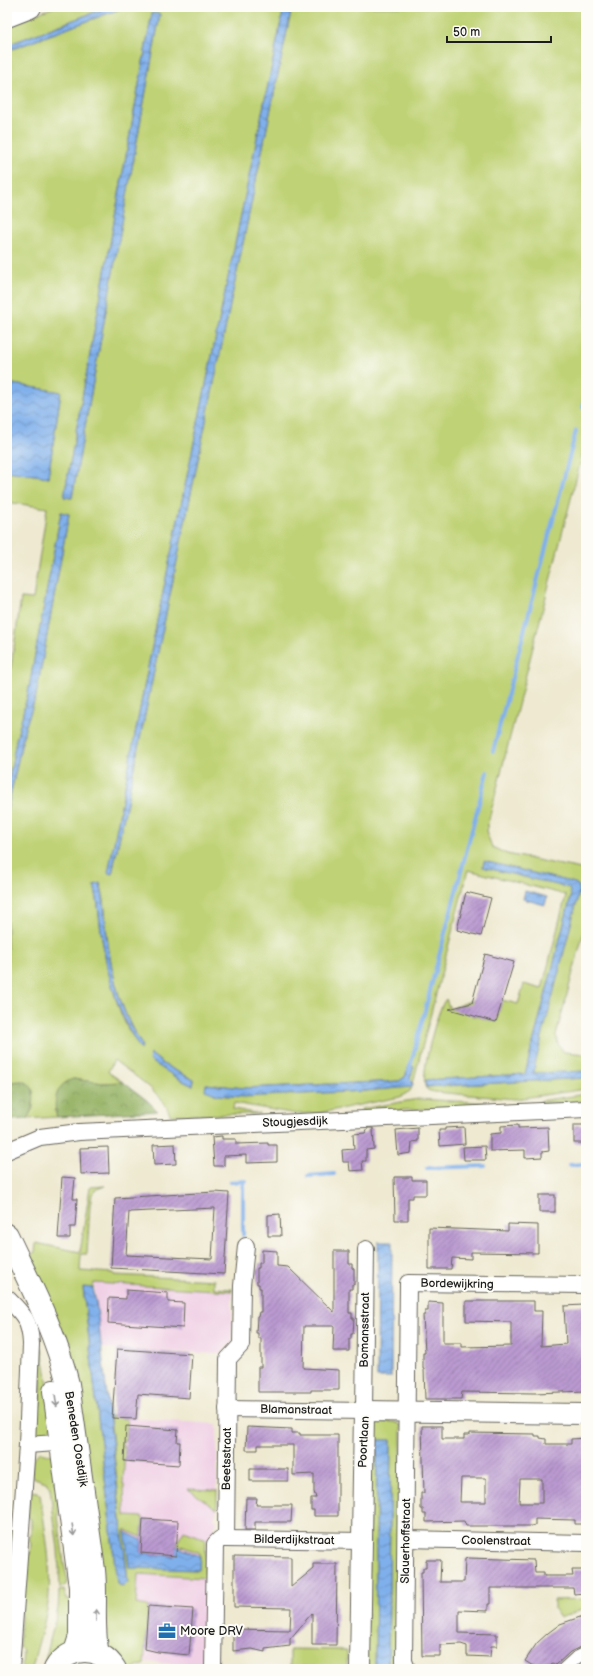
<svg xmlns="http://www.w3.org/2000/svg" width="593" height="1676" font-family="'Balsamiq Sans',sans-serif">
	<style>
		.built { fill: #f0d0e5 }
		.grass { fill: #bfd275; stroke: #6e7748; fill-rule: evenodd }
		.forest { fill: url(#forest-crowns); stroke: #5a6841 }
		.water { fill: url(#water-waves); stroke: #4e6684 }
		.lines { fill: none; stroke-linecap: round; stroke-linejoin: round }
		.stream { stroke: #80b0eb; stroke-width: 4 }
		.building { fill: url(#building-hatch); fill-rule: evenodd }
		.pedestrian-casing { stroke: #66645b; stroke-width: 14 }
		.minor-casing { stroke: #66645b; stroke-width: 18 }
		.tertiary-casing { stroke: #66645b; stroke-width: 22 }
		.secondary-casing { stroke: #66645b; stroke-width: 24 }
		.primary-casing { stroke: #66645b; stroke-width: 24 }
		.pedestrian { stroke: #fff; stroke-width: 12 }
		.minor { stroke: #fff; stroke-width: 16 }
		.tertiary { stroke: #fff; stroke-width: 20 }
		.secondary { stroke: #fff; stroke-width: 22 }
		.primary { stroke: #fff; stroke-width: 22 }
		.oneway { stroke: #999 }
		.labels { text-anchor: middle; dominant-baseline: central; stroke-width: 4; stroke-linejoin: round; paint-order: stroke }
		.street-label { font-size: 12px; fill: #1c1c1c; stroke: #fdfcf7 }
		.poi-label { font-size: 12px; fill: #1c1c1c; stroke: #fdfcf7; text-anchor: start }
	</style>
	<defs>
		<pattern id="forest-crowns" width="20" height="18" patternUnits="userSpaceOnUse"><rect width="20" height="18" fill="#97b466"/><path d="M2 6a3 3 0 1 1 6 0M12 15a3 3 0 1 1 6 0" fill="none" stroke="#7a9253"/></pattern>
		<pattern id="water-waves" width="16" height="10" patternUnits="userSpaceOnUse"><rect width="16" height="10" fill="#80b0eb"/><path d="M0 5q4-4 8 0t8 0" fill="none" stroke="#688ebe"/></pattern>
		<pattern id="building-hatch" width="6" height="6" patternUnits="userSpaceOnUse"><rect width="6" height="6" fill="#ba9ad0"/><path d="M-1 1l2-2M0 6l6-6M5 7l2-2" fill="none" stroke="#967da8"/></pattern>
	</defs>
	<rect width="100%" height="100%" fill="#fdfcf7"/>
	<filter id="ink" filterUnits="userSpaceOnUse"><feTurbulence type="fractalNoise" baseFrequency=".025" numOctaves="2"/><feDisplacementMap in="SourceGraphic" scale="8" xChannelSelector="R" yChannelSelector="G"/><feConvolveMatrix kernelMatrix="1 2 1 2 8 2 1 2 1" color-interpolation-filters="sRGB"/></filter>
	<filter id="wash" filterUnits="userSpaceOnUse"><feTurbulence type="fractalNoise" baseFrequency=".012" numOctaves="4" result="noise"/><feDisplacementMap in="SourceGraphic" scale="16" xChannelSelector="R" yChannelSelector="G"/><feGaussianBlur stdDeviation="0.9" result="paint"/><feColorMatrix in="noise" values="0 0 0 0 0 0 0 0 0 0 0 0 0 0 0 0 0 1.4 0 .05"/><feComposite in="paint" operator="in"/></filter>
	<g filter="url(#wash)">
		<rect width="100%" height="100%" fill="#eee9d0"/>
		<g class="built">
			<polygon points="94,1283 232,1291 232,1342 219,1354 102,1348"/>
			<polygon points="111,1417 217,1424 217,1509 214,1519 217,1521 211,1535 206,1540 204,1666 144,1662 148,1606 136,1605 138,1574 129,1568"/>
		</g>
		<g class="grass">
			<polygon points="54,7 108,7 7,45 7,25"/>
			<path d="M125 7H284L156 626 119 816 112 874 292 7H586V440L486 831 492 847 507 854 586 870V924L556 1035 558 1044 564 1052 586 1054V1071L532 1074 579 893 577 884 484 861 483 867 567 887 572 892 525 1074 426 1080V1087L586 1078V1089L515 1099 435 1092C431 1091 426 1091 425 1086 421 1073 437 1008 446 999L450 1009 475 999 471 1015 496 1022 502 1000 518 1004 524 984 542 989 566 895 468 870 412 1087 410 1091 400 1097 319 1113 296 1114 234 1103 233 1109 260 1114 170 1115C163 1092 132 1075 114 1060L108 1072 123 1082 103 1083 73 1079 55 1111 57 1117 27 1119 33 1108V1091L23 1081 7 1082V811L25 728 36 696 69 514 61 512 28 693 16 740 7 791V695L21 598 33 599 47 508 7 502V471L48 477 61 392 7 383V51ZM160 14 72 498 64 497 151 18ZM100 883C106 900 105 917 107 934 111 973 121 1013 142 1045 139 1042 134 1038 131 1034 115 1011 104 953 100 924 98 911 98 898 94 885ZM151 1054 165 1065 194 1080 193 1086 177 1078 150 1060ZM409 1066V1086L365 1091 226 1096 214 1094 206 1084 244 1088 399 1081 405 1077Z"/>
			<polygon points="586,1094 586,1101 541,1103 540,1101"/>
			<polygon points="418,1099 489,1103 488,1106 362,1112 361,1109"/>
			<polygon points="105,1186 97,1189 92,1194 90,1205 87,1254 81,1254 80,1271 114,1273 114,1275 214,1280 214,1288 232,1289 232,1291 94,1283 93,1288 83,1288 117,1583 122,1587 128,1582 110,1416 127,1419 125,1440 123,1440 122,1447 125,1447 123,1484 124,1485 125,1516 143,1517 142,1537 125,1530 129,1567 199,1570 200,1553 176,1544 184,1531 206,1539 205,1578 138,1574 136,1604 148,1606 144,1665 136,1666 134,1669 125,1669 116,1662 99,1633 82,1439 22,1260 35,1252 36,1243 80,1252 90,1187"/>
			<polygon points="42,1348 54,1421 50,1432 41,1437 35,1434 35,1416 41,1402 41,1362 37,1357 37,1354"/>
			<polygon points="380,1421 395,1422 401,1425 402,1669 388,1669 391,1440 377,1440 375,1669 366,1669 371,1427"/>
			<path d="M41 1452 53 1455 59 1515 58 1516 64 1564 68 1581 65 1586 60 1588 58 1549 50 1489 46 1482 32 1477C32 1466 30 1457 41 1452Z"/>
			<polygon points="188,1489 217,1490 217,1509"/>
			<path d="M30 1491 37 1492 40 1494C45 1532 54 1572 47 1610 43 1630 36 1649 32 1669H22L23 1651 19 1647 25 1556 30 1554 31 1544 29 1539 31 1535V1519L28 1517Z"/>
			<polygon points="11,1529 14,1533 11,1570 7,1572 7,1530"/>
			<polygon points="64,1590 66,1599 70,1599 76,1631 49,1669 43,1669 58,1608 59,1591"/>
			<polygon points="586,1599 586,1608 560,1618 554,1609 554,1600"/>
			<polygon points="290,1649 347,1650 347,1668 290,1667"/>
		</g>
		<g class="forest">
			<path d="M73 1079 103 1083 123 1082 148 1101 158 1111 57 1117C53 1101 55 1085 73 1079Z"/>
			<path d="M23 1081C39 1086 34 1108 27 1119L12 1120 11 1082Z"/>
		</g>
		<g class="water">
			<polygon points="108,7 125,7 7,51 7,45"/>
			<polygon points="284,7 292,7 112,874 108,873 156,626"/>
			<polygon points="152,13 160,14 72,498 64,497"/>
			<polygon points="7,383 61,392 48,477 7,471"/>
			<polygon points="61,512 69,514 36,696 25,728 7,811 7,791 16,740 28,693"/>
			<polygon points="484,861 575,883 578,885 579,893 533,1073 586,1071 586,1078 426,1087 426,1080 525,1074 571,896 569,888 483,867"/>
			<path d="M100 883C105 901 105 919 107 938 112 975 121 1014 142 1045L141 1050C119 1017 108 978 102 939 99 920 99 903 94 885Z"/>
			<polygon points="525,891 547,897 545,905 523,899"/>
			<polygon points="151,1054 165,1065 194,1080 193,1086 177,1078 149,1060"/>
			<polygon points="409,1065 414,1067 410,1079 413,1082 412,1087 365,1091 243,1097 218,1095 205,1090 206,1084 244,1088 399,1081 405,1077"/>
			<polygon points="378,1242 392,1242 391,1377 377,1377"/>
			<polygon points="83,1287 93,1288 97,1308 128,1582 123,1587 117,1583"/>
			<polygon points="377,1440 391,1440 388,1669 375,1669"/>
			<polygon points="125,1532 142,1540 141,1553 175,1556 176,1546 200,1556 199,1570 129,1568"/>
		</g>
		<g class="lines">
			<g class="stream">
				<polyline points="583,407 586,396"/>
				<polyline points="493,751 576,431"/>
				<polyline points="409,1071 487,772"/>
				<polyline points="569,1165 586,1164"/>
				<polyline points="427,1168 485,1166"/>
				<polyline points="308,1176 334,1174"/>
				<polyline points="231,1182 246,1181"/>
				<polyline points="243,1182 243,1235"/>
			</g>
		</g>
		<g id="blocks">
			<g class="building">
				<polygon points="466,892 491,898 481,936 457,930"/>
				<polygon points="485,954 514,962 496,1022 449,1009 472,1003"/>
				<polygon points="518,1125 518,1128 548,1127 549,1151 542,1152 542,1157 525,1158 525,1150 490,1151 490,1134 501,1133 501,1126"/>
				<rect x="574" y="1125" width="12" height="18"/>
				<polygon points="464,1127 465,1144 440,1146 439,1130 445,1130 445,1128"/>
				<polygon points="368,1128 373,1128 374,1149 366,1150 366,1161 362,1161 363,1170 350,1171 349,1162 343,1162 342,1150 354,1149 353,1134 365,1133"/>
				<polygon points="418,1128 418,1141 412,1142 411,1153 398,1155 396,1130"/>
				<polygon points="222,1136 222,1139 236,1139 236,1144 268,1143 268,1145 277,1145 277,1162 246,1163 246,1155 224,1156 224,1166 214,1166 212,1137"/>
				<polygon points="175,1144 176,1164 154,1165 153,1145"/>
				<polygon points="485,1146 486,1160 464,1160 463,1147"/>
				<polygon points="108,1147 109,1173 81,1174 80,1148"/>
				<polygon points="62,1177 75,1178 73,1199 77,1199 75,1227 70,1227 70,1238 58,1238"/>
				<polygon points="394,1177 412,1177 412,1180 426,1180 426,1195 413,1195 413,1198 408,1198 408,1220 395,1220"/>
				<path d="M215 1192 229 1193 224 1274 111 1268 115 1198ZM215 1208 212 1259 126 1255 129 1212Z"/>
				<rect x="539" y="1195" width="16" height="17"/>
				<polygon points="280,1214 281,1236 268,1236 268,1215"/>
				<polygon points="508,1224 538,1225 538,1253 471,1252 471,1259 452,1258 451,1269 429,1269 429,1228 508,1231"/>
				<polygon points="262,1250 277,1251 277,1266 288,1267 334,1312 334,1251 349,1251 349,1264 352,1264 352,1268 354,1269 354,1285 352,1284 352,1289 349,1289 349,1313 352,1313 352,1318 354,1318 353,1334 351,1334 351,1339 349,1339 349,1351 333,1351 334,1326 304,1326 303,1368 339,1370 339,1390 311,1390 311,1392 258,1392 258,1367 261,1367 261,1338 258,1338 258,1333 256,1333 257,1317 258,1317 259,1312 261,1312 261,1288 259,1288 259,1284 257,1284 257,1268 259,1268 259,1263 262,1263"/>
				<polygon points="126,1290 168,1293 168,1302 184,1303 183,1328 108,1323 109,1298 126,1299"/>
				<polygon points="466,1301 534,1301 534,1311 542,1311 541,1346 566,1344 564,1306 583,1305 586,1391 535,1393 462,1392 461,1399 425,1399 424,1369 423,1369 423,1353 425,1353 423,1315 425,1315 425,1311 428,1311 428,1302 443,1303 443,1343 462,1343 462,1347 511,1346 511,1322 466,1321"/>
				<polygon points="117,1349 192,1354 189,1398 138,1394 136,1419 112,1418"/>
				<polygon points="126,1426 178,1430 177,1442 180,1442 179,1465 124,1461"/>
				<path d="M422 1426H442V1439H464V1435H469V1433L535 1434V1436H540V1438L546 1439V1444H571V1439L586 1438V1524H575V1520L535 1519V1525L531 1526H466L464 1521 426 1522V1514H423V1509H421V1493H424ZM461 1478H486V1502H460ZM520 1479H542V1503H519Z"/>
				<polygon points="247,1427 292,1429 292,1433 300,1433 300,1435 338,1435 338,1516 314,1516 314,1510 311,1510 311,1498 316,1498 314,1492 314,1474 293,1475 293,1445 258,1445 258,1450 246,1450"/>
				<rect x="250" y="1469" width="38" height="12"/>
				<polygon points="246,1498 257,1498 256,1505 292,1505 291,1522 255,1522 255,1530 245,1530"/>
				<polygon points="143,1519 178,1521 176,1556 141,1553"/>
				<polygon points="234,1556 291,1557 291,1587 313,1569 313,1564 337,1564 336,1645 312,1645 312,1613 290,1639 290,1646 265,1649 265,1652 252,1649 233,1651 233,1629 290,1630 291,1608 234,1607"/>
				<polygon points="468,1558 534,1560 535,1573 544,1573 544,1576 573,1576 572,1570 586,1570 586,1593 574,1594 573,1588 490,1588 490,1604 488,1604 488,1611 459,1610 459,1633 497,1634 497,1646 491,1646 490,1657 467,1656 467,1646 461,1644 440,1645 440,1656 422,1656 421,1572 423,1572 423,1568 426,1568 426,1560 441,1560 440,1582 464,1582 465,1559"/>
				<polygon points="148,1606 193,1609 189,1655 158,1652 145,1649"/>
				<polygon points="586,1615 586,1644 570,1652 556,1665 552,1663 548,1669 538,1669 525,1661 537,1643 548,1633 560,1624"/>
			</g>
		</g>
	</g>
	<g filter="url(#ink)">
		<use href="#blocks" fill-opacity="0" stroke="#66645b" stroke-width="1"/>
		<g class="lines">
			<g class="pedestrian-casing">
				<polyline id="pedestrian" points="564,1669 576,1658 586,1653"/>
			</g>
			<g class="minor-casing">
				<g id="minor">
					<polyline points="7,1151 40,1137 79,1132 586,1109"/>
					<path d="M7 1298C23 1314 30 1320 31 1344L27 1445 11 1669"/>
					<polyline points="227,1409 364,1411 366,1249"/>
					<polyline points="27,1445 71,1442"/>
					<polyline points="226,1539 362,1541"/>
					<polyline points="406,1539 586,1543"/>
					<polyline points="213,1669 215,1544 220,1539 226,1539 228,1359 241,1345 242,1286 246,1246"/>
					<polyline points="407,1669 404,1661 408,1283 586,1285"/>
				</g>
			</g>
			<g class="tertiary-casing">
				<polyline id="tertiary" points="360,1669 364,1411 586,1414"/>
			</g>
			<g class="secondary-casing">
				<g id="secondary">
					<path d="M7 1235C30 1284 55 1331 68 1384L94 1570C97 1597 92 1628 98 1654"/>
					<polyline points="54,1391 80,1587 80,1636 75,1652"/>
					<path d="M55 1669C68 1645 101 1645 115 1669"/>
				</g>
			</g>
			<g class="primary-casing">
				<polyline id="primary" points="7,16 30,7"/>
			</g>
			<use href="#pedestrian" class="pedestrian"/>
			<use href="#minor" class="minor"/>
			<use href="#tertiary" class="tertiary"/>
			<use href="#secondary" class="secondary"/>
			<use href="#primary" class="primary"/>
		</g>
		<defs><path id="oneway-shaft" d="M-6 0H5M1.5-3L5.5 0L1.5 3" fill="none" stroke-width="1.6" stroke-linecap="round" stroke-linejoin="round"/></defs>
		<g class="oneway">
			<use href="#oneway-shaft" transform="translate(56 1401) rotate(82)"/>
			<use href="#oneway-shaft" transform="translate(73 1530) rotate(82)"/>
			<use href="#oneway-shaft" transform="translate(96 1615) rotate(-88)"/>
		</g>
	</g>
	<defs>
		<g id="office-bare" transform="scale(1.38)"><path d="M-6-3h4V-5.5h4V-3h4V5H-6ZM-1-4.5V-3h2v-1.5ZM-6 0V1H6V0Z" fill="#1f6fb2" stroke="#fdfcf7" stroke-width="2.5" paint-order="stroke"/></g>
	</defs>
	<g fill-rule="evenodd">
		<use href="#office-bare" x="167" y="1631"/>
	</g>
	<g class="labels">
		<g class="street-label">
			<text transform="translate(295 1122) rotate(-2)">Stougjesdijk</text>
			<text transform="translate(457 1284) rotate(1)">Bordewijkring</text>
			<text transform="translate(365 1330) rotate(-89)">Bomansstraat</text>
			<text transform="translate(296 1410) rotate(1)">Blamanstraat</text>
			<text transform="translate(76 1439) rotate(81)">Beneden Oostdijk</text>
			<text transform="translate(364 1442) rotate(-87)">Poortlaan</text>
			<text transform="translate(227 1459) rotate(-89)">Beetsstraat</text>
			<text transform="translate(294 1540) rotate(1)">Bilderdijkstraat</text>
			<text transform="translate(406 1541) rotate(-89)">Slauerhoffstraat</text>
			<text transform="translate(496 1541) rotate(1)">Coolenstraat</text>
		</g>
		<g class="poi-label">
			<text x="180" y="1631">Moore DRV</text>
		</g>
	</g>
	<rect width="593" height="1676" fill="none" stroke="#fdfcf7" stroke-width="24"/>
	<path d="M447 36v6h104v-6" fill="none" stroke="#1c1c1c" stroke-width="2"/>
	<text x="453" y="36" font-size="12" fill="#1c1c1c" stroke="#fdfcf7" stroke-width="3" paint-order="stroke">50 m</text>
</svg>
